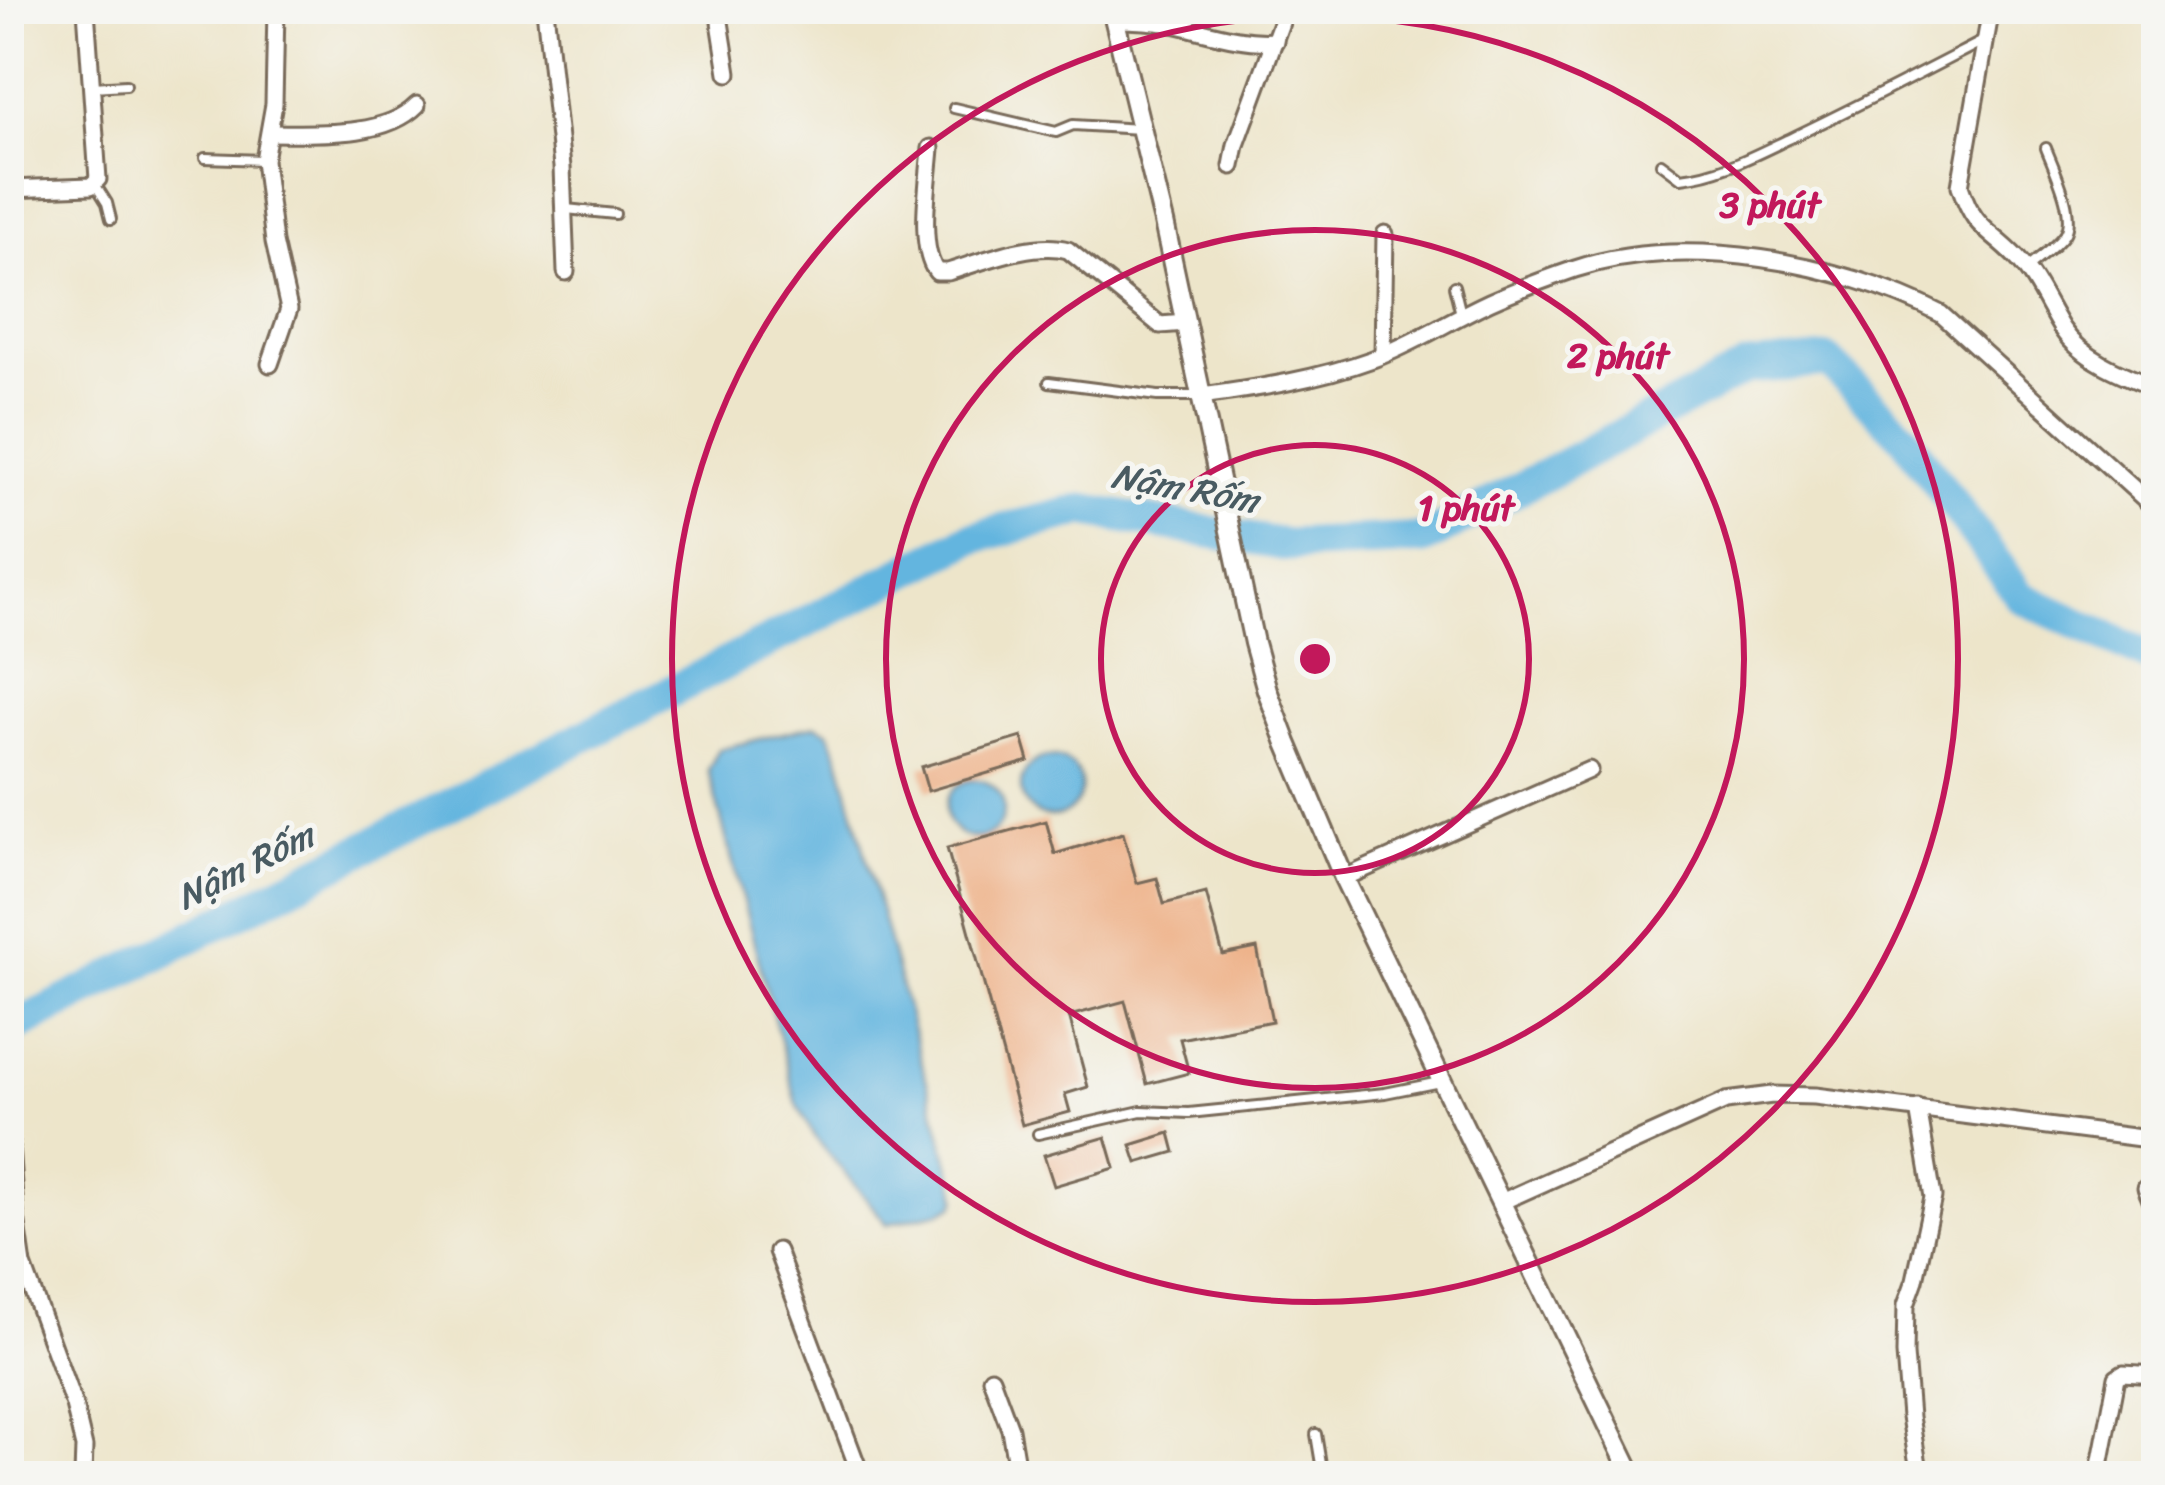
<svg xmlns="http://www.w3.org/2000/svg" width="2165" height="1485" font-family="Sriracha,sans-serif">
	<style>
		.water { fill: #63b5df; stroke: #4f707e; stroke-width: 3 }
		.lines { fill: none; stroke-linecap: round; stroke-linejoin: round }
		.river { stroke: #63b5df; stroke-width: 33 }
		.building { fill: #eeb38b }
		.service-casing { stroke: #796b5a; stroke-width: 14 }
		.minor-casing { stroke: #796b5a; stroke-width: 21 }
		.tertiary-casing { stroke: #796b5a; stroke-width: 24 }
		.service { stroke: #fff; stroke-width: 8 }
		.minor { stroke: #fff; stroke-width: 15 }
		.tertiary { stroke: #fff; stroke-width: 18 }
		.ring { fill: none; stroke: #c2185b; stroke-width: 6 }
		.labels { text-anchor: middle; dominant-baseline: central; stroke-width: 10; stroke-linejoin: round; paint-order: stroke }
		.water-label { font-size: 36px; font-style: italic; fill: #495b62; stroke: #f6f6f2 }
		.centre { fill: #c2185b; stroke: #f6f6f2; stroke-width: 6 }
		.ring-label { font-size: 36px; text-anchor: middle; font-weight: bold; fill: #c2185b; stroke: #f6f6f2; stroke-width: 10; stroke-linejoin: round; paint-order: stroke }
	</style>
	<rect width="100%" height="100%" fill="#f6f6f2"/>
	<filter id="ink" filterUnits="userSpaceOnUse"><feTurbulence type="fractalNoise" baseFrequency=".00833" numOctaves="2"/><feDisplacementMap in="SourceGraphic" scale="24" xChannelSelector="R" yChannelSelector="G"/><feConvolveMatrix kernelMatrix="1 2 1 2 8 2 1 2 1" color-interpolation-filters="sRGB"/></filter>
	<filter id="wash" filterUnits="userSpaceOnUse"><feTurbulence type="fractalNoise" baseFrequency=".004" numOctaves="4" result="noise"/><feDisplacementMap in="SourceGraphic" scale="48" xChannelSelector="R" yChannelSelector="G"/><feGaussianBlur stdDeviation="2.7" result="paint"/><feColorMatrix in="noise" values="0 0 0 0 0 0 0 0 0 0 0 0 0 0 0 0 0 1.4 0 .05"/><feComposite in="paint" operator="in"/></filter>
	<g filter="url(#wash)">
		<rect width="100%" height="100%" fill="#ede5ca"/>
		<g class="water">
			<polygon points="816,725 828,731 839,757 958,1197 955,1205 940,1212 887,1224 814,1136 797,1104 708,770 719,749"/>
			<circle cx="1051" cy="787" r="30"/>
			<circle cx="975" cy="809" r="29"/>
		</g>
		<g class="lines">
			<polyline class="river" points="9,1030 971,538 1083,510 1285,545 1424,539 1747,368 1828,361 1904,436 2021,597 2156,660"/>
		</g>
		<g id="blocks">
			<g class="building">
				<polygon points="1022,737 1029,761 928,791 921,767"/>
				<polygon points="1046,821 1055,854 1123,833 1137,883 1157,878 1164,904 1206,893 1223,955 1257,948 1272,1021 1180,1039 1189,1073 1147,1084 1125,1001 1069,1016 1088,1087 1065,1094 1070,1112 1022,1125 947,848"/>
				<polygon points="1170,1133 1175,1152 1137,1163 1131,1145"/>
				<polygon points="1106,1137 1115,1168 1054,1186 1044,1155"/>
			</g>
		</g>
	</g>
	<g filter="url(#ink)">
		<use href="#blocks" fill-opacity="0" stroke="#796b5a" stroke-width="3"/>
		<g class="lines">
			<g class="service-casing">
				<g id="service">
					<polyline points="92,87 126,85"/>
					<polyline points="954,108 1056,132 1073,125 1140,129"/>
					<polyline points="205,158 263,160"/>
					<path d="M1661 163 1681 178C1721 174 1757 154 1793 137 1858 106 1921 73 1985 40"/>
					<polyline points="95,184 107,203 111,219"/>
					<polyline points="566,209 615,214"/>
					<path d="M2026 269C2038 258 2055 248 2064 235 2077 215 2054 169 2046 148"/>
					<polyline points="1454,286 1461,314"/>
					<polyline points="1049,382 1158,396 1202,396"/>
					<polyline points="1038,1134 1141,1111 1189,1113 1385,1093 1440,1082"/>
					<polyline points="1316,1434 1323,1476"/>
				</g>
			</g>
			<g class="minor-casing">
				<g id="minor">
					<polyline points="545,9 562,167 566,272"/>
					<polyline points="718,9 728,73"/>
					<path d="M1991 9 1960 186C1975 231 1988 228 2017 258 2036 278 2047 305 2062 329 2083 360 2123 375 2156 388"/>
					<path d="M1114 20C1134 20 1153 21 1172 24 1206 31 1240 44 1275 41"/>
					<path d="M271 133C315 133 385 138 417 105"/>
					<path d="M931 148C929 178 917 249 937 272H948C981 262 1034 240 1068 250L1160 325 1186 323"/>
					<polyline points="1232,166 1236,145 1286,9"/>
					<polyline points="9,189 91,186 98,179 86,9"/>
					<polyline points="1383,354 1385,234"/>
					<polyline points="270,364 289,309 274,242 264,160 274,104 276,9"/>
					<path d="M1202 396C1260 388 1318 379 1373 359 1413 344 1450 320 1489 302 1516 290 1546 279 1575 269 1684 233 1841 262 1941 314L2156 509"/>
					<polyline points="1344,878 1589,770"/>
					<polyline points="1918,1108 1933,1197 1915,1280 1906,1305 1905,1354 1910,1417 1920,1476"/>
					<polyline points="9,1132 15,1210 23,1265 74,1405 84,1447 83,1476"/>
					<polyline points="2146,1188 2156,1212"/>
					<polyline points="1501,1202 1726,1101 1772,1095 1815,1096 2156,1140"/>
					<polyline points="777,1251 861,1476"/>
					<polyline points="991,1378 1010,1429 1018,1476"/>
					<polyline points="2098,1476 2117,1377 2123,1373 2156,1375"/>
				</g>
			</g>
			<g class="tertiary-casing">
				<polyline id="tertiary" points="1112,9 1164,222 1254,643 1267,690 1287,743 1344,878 1633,1476"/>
			</g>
			<use href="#service" class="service"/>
			<use href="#minor" class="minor"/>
			<use href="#tertiary" class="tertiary"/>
		</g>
	</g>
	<g class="ring">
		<circle cx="1315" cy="659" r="214"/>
		<circle cx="1315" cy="659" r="429"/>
		<circle cx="1315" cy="659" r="643"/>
	</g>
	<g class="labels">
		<g class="water-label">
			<text transform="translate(1185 488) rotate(10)">Nậm Rốm</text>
			<text transform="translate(245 866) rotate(-27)">Nậm Rốm</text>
		</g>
	</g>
	<circle cx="1315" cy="659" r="18" class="centre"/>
	<g class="ring-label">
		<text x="1770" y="217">3 phút</text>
		<text x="1618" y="368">2 phút</text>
		<text x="1466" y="520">1 phút</text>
	</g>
	<rect width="2165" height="1485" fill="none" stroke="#f6f6f2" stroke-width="48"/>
</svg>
